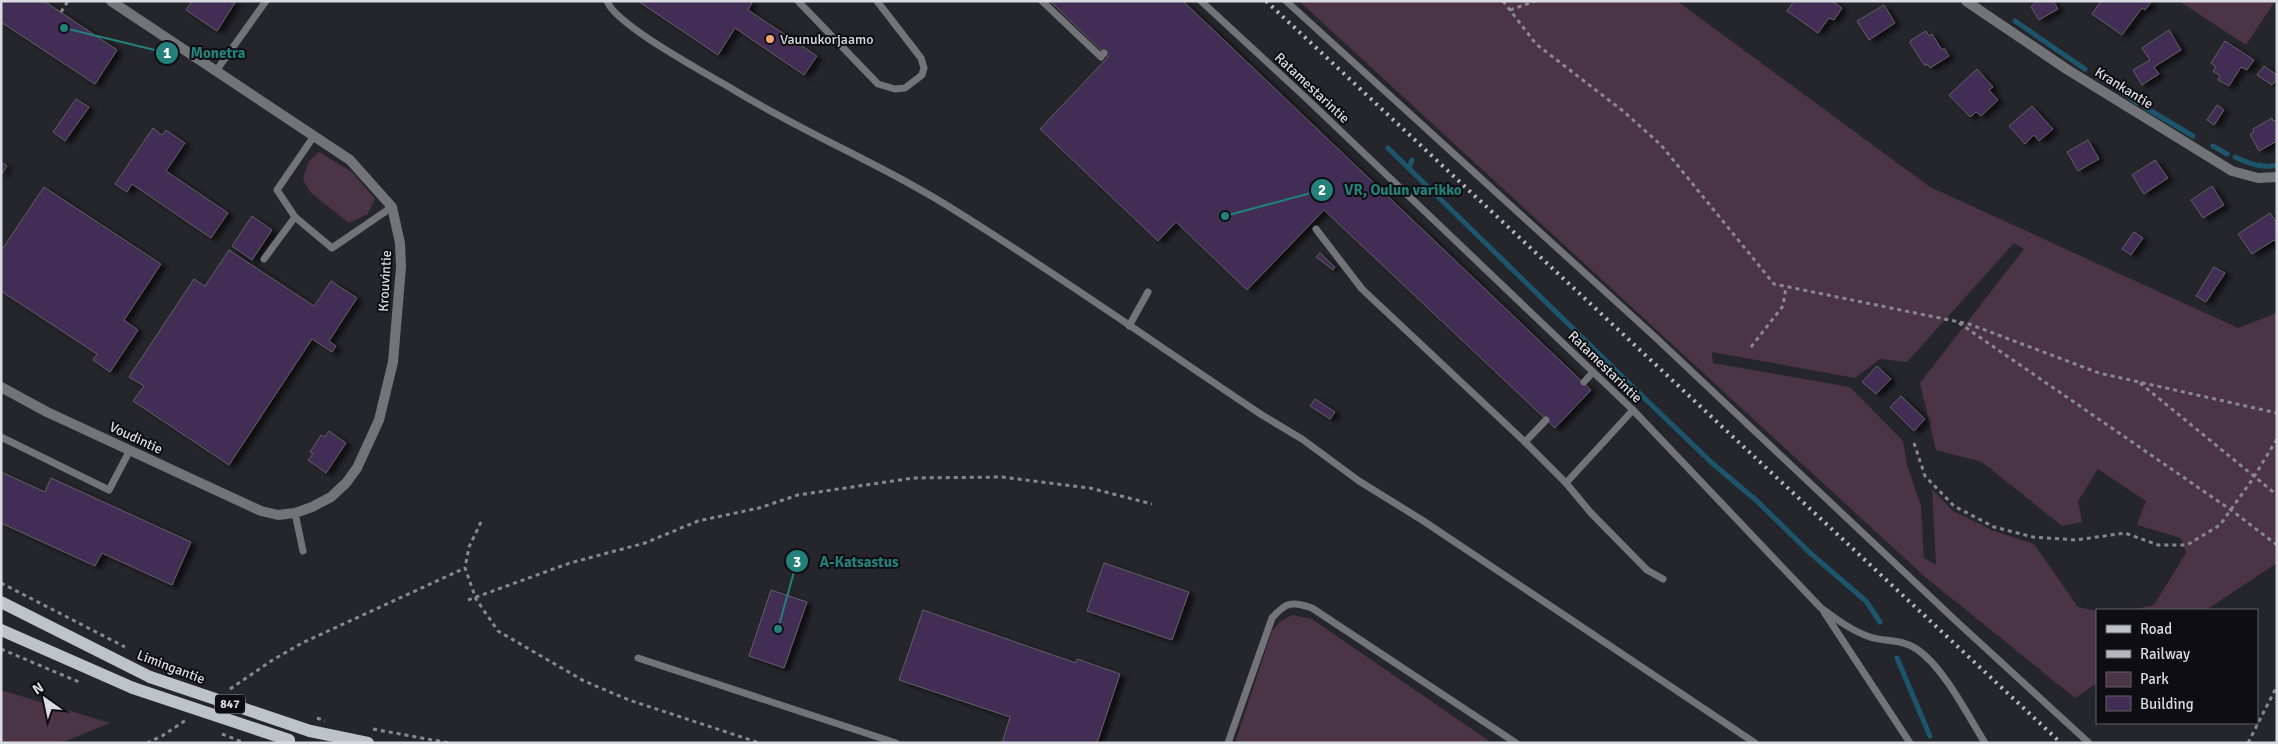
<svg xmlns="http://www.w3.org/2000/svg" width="2278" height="744" font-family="Signika,sans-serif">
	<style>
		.green { fill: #4c3447 }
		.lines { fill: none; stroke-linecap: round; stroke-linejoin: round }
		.stream { stroke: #1d556d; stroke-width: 5 }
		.building { fill: #422d54; stroke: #615e65; filter: url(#shadow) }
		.path { stroke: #88898f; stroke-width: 3; stroke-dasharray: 4 4; stroke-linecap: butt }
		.lane { stroke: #727477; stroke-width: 7 }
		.street { stroke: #727477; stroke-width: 10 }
		.primary { stroke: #bec3ca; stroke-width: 12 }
		.rail { stroke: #b6b7bc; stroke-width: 4; stroke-dasharray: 2.5 5; stroke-linecap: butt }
		.path-bridge { stroke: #88898f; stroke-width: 3; stroke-dasharray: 4 4; stroke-linecap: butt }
		.primary-bridge { stroke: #bec3ca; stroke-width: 12 }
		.poi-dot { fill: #efa376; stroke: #0e0e12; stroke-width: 2 }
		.labels { text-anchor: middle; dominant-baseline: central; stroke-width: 4; stroke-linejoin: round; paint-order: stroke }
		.shield { fill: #0e0e12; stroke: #9e9ea3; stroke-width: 1 }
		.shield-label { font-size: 12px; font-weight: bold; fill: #dbdce1 }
		.poi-label { font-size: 14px; fill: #dbdce1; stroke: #0e0e12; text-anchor: start }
		.street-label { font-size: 14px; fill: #dbdce1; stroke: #0e0e12 }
		.leader { fill: none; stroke: #23807a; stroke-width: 2 }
		.callout-dot { fill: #23807a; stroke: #0e0e12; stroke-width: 2 }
		.mark-label { font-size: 15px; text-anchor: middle; font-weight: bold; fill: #fff }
		.callout-label { font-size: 15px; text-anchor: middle; font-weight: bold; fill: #23807a; stroke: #0e0e12; stroke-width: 4; stroke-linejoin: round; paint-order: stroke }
	</style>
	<defs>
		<filter id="shadow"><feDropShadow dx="5.5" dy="3" stdDeviation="2.5" flood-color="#0009"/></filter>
	</defs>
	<rect width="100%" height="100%" fill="#25252c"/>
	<g class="green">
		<polygon points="1299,1 1677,1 1930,187 2238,328 2277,313 2277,563 2206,610 2131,610 2154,605 2186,553 2181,538 2137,525 2146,501 2098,469 2078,501 2082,522 2062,526 1982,462 1936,450 1920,383 2024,249 2014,243 1907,362 1880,359 1855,378 1712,352 1713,363 1850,387 1903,441 1907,465 1921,506 1924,558 1936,565 1932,489 1953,511 1994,531 2034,544 2078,607 2097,611 2097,683 2075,698 1924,576"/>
		<polygon points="2179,1 2275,1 2246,45"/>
		<polygon points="319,152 352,172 375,199 368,214 349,223 310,192 303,179 309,161"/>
		<polygon points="1292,615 1312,619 1492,743 1235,743 1272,631 1281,621"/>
		<polygon points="1,690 4,691 110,723 61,743 1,743"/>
	</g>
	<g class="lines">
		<g class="stream">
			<polyline points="2015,21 2085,69"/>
			<polyline points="2099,78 2105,81"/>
			<polyline points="2117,88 2137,103"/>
			<polyline points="2146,108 2193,136"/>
			<polyline points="2213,146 2227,154"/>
			<polyline points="1388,148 1636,390 1712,463 1757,501 1809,552 1866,601 1880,622"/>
			<path d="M2235 157C2248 163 2263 169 2277 165"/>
			<polyline points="1409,168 1412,160"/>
			<polyline points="1897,658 1930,736"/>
		</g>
	</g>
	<g class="building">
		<polygon points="1,1 44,1 117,50 95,84 1,22"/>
		<polygon points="192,1 236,1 217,31 186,10"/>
		<polygon points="638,1 753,1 748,10 817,56 804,75 735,28 718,55"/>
		<polygon points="1050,1 1183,1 1591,390 1555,428 1324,210 1247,290 1176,222 1158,241 1040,129 1108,57"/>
		<polygon points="1794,1 1832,1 1842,8 1834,20 1829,18 1818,33 1787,11"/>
		<polygon points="2037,1 2053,1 2058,9 2039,20 2031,7"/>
		<polygon points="2101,1 2152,1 2145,10 2142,8 2122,35 2092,14"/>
		<polygon points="1884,5 1895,23 1869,40 1857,21"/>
		<polygon points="2169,30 2181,50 2154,67 2159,74 2142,85 2133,70 2150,60 2142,48"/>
		<polygon points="1926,31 1929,36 1932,34 1942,50 1944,48 1949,56 1930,68 1927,64 1925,66 1910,43 1911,40"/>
		<polygon points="2225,41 2254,60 2247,70 2241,67 2229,86 2218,80 2220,76 2213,71 2216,67 2211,63"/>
		<polygon points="2264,66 2277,75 2277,79 2272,85 2257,75"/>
		<polygon points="1977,69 1993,87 1989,90 1998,100 1981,116 1976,112 1970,117 1949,95"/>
		<polygon points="76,99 89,107 65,141 53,132"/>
		<polygon points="2217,105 2224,110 2214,125 2207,120"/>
		<polygon points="2032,106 2053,129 2039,141 2034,135 2025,144 2009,126"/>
		<polygon points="2272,118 2273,121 2277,120 2277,141 2259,151 2250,134 2254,132 2253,129"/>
		<polygon points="153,128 162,135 166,130 185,143 166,171 228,213 211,238 132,184 127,192 115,184"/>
		<polygon points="2088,140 2099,159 2078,171 2067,152"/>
		<polygon points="2155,160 2168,178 2144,194 2132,175"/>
		<polygon points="1,162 7,166 1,175"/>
		<polygon points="2212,186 2224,205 2203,218 2191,200"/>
		<polygon points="44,187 161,264 124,320 138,330 110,372 93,360 97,354 1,291 1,251"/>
		<polygon points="2270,213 2277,223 2277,243 2274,240 2252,254 2238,234"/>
		<polygon points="252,216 272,230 252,260 232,246"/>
		<polygon points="2134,232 2143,238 2131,255 2122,249"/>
		<polygon points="229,250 314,306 331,281 357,298 329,341 336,346 332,352 312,339 229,465 133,401 144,386 129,377 194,279 205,286"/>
		<polygon points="1320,253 1335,267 1333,270 1316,257"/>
		<polygon points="2214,267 2225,273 2206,302 2196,296"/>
		<polygon points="1877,366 1891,379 1876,394 1862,382"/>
		<polygon points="1901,396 1925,419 1914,431 1890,407"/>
		<polygon points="1315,399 1335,412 1330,419 1310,406"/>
		<polygon points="329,431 346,443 326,473 308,460 313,454 310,452 321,435 325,437"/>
		<polygon points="1,472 45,492 51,478 191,542 172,585 102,553 95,566 1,523"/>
		<polygon points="1104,563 1189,592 1172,640 1087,611"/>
		<polygon points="771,590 807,602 784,668 749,656"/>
		<polygon points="923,610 1076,663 1077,659 1120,674 1097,743 1002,743 1010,717 899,680"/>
	</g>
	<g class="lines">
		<g class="path">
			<polyline points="1503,1 1536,44 1623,111 1661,145 1774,284 1969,324 2099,373 2277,413"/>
			<polyline points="1510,10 1535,1"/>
			<polyline points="61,12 68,1"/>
			<polyline points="1959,323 2231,510 2277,545"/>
			<polyline points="1751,347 1783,306 1786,287"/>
			<polyline points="2140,383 2277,495"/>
			<polyline points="1914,443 1925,476 1954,506 1994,527 2033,537 2076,540 2125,533 2158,545 2187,545 2220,525 2252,480 2277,439"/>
			<polyline points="481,522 469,547 465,568 476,599 498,631 584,681 629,700 760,743"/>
			<polyline points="1,583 125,647"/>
			<polyline points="468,600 570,563 645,543 698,521 759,508 798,495 913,478 1002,477 1090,488 1152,504"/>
			<polyline points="1,649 79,682"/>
			<polyline points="230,689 271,661 302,643 465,568"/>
			<polyline points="373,729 449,743"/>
			<polyline points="147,743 162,736 186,720"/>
			<polyline points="2248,743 2277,686"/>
		</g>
		<g class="lane">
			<path d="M607 1C615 25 709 75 734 90 806 134 885 166 956 211 1060 276 1160 347 1262 415L1302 439 1359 481 1422 520 1755 743"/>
			<polyline points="798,1 878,84 895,89 905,88 922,75 924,68 921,58 877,1"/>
			<polyline points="1042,1 1101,57 1104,53"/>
			<path d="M1201 1 1305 97 1633 410 1821 608C1836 619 1852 631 1870 637 1886 642 1904 639 1918 650 1944 668 1968 716 1985 743"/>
			<polyline points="1286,1 1654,336 1955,620 2089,743"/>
			<polyline points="216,71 266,1"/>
			<polyline points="314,136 277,190 295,217 332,248 392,207"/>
			<polyline points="1316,229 1362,289 1525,442 1566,483 1591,513 1647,570 1663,579"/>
			<polyline points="264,259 295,217"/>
			<polyline points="1129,326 1148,292"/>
			<polyline points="1584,382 1593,372"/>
			<polyline points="1,437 109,490 130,450"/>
			<polyline points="1525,442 1546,420"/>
			<polyline points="1566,483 1633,410"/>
			<polyline points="295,513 303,551"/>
			<polyline points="1824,612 1910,743"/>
			<polyline points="638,658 896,743"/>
			<path d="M1228 743 1272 618C1286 602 1292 601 1312 608L1516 743"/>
		</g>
		<g class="street">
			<polyline points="1966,1 2068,70 2232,171 2258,178 2277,177"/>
			<polyline points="1,387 47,412 261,511 278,515 295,513 312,507 331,497 346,483 357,468 379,420 393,362 401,267 400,243 392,207 350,160 111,1"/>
		</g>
		<g class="primary">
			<polyline points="1,602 150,677"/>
			<polyline points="1,630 133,688"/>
			<polyline points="310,731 368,743"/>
		</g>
		<polyline class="rail" points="1266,1 2061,743"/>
		<g class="path-bridge">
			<polyline points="317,718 325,721"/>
			<polyline points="222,734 245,743"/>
		</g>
		<g class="primary-bridge">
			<polyline points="150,677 310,731"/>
			<polyline points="133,688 289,740"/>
		</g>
	</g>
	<circle class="poi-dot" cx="770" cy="39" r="5"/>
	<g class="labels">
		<rect class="shield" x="215" y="694.5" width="30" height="19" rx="4"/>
		<g class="shield-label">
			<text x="230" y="704">847</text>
		</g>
		<g class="poi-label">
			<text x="780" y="39">Vaunukorjaamo</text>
		</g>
		<g class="street-label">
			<text transform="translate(1312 88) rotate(43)">Ratamestarintie</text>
			<text transform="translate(2124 88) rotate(32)">Krankantie</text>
			<text transform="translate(385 281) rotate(-87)">Krouvintie</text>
			<text transform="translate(1605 367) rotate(44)">Ratamestarintie</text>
			<text transform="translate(136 438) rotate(25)">Voudintie</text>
			<text transform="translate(171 667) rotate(21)">Limingantie</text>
		</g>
	</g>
	<path class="leader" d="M64 28L167 53M1225 216L1322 190M778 629L797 561"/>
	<g class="callout-dot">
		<circle cx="64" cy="28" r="5"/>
		<circle cx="1225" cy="216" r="5"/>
		<circle cx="778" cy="629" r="5"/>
		<circle cx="167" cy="53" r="12"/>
		<circle cx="1322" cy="190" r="12"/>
		<circle cx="797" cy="561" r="12"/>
	</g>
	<g class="mark-label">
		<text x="167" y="58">1</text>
		<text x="1322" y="195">2</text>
		<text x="797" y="567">3</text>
	</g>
	<g class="callout-label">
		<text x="218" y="58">Monetra</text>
		<text x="1403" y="195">VR, Oulun varikko</text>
		<text x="859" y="567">A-Katsastus</text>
	</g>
	<rect width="2278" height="744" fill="none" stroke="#dbdce1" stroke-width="5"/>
	<rect x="2096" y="609" width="162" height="115" fill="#0e0e12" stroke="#606065"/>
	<rect x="2106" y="625" width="25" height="8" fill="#bec3ca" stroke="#606065"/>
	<text x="2140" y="634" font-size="15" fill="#dbdce1">Road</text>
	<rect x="2106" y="650" width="25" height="8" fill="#b6b7bc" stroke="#606065"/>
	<text x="2140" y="659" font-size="15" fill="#dbdce1">Railway</text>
	<rect x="2106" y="672" width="25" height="15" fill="#4c3447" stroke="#606065"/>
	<text x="2140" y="684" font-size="15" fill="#dbdce1">Park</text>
	<rect x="2106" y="696" width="25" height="15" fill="#422d54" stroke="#606065"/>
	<text x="2140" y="709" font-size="15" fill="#dbdce1">Building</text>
	<g transform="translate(45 699) rotate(327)" stroke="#0e0e12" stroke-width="4" paint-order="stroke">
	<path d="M0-4L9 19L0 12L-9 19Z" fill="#dbdce1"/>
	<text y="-8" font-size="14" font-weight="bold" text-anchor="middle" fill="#dbdce1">N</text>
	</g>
</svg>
